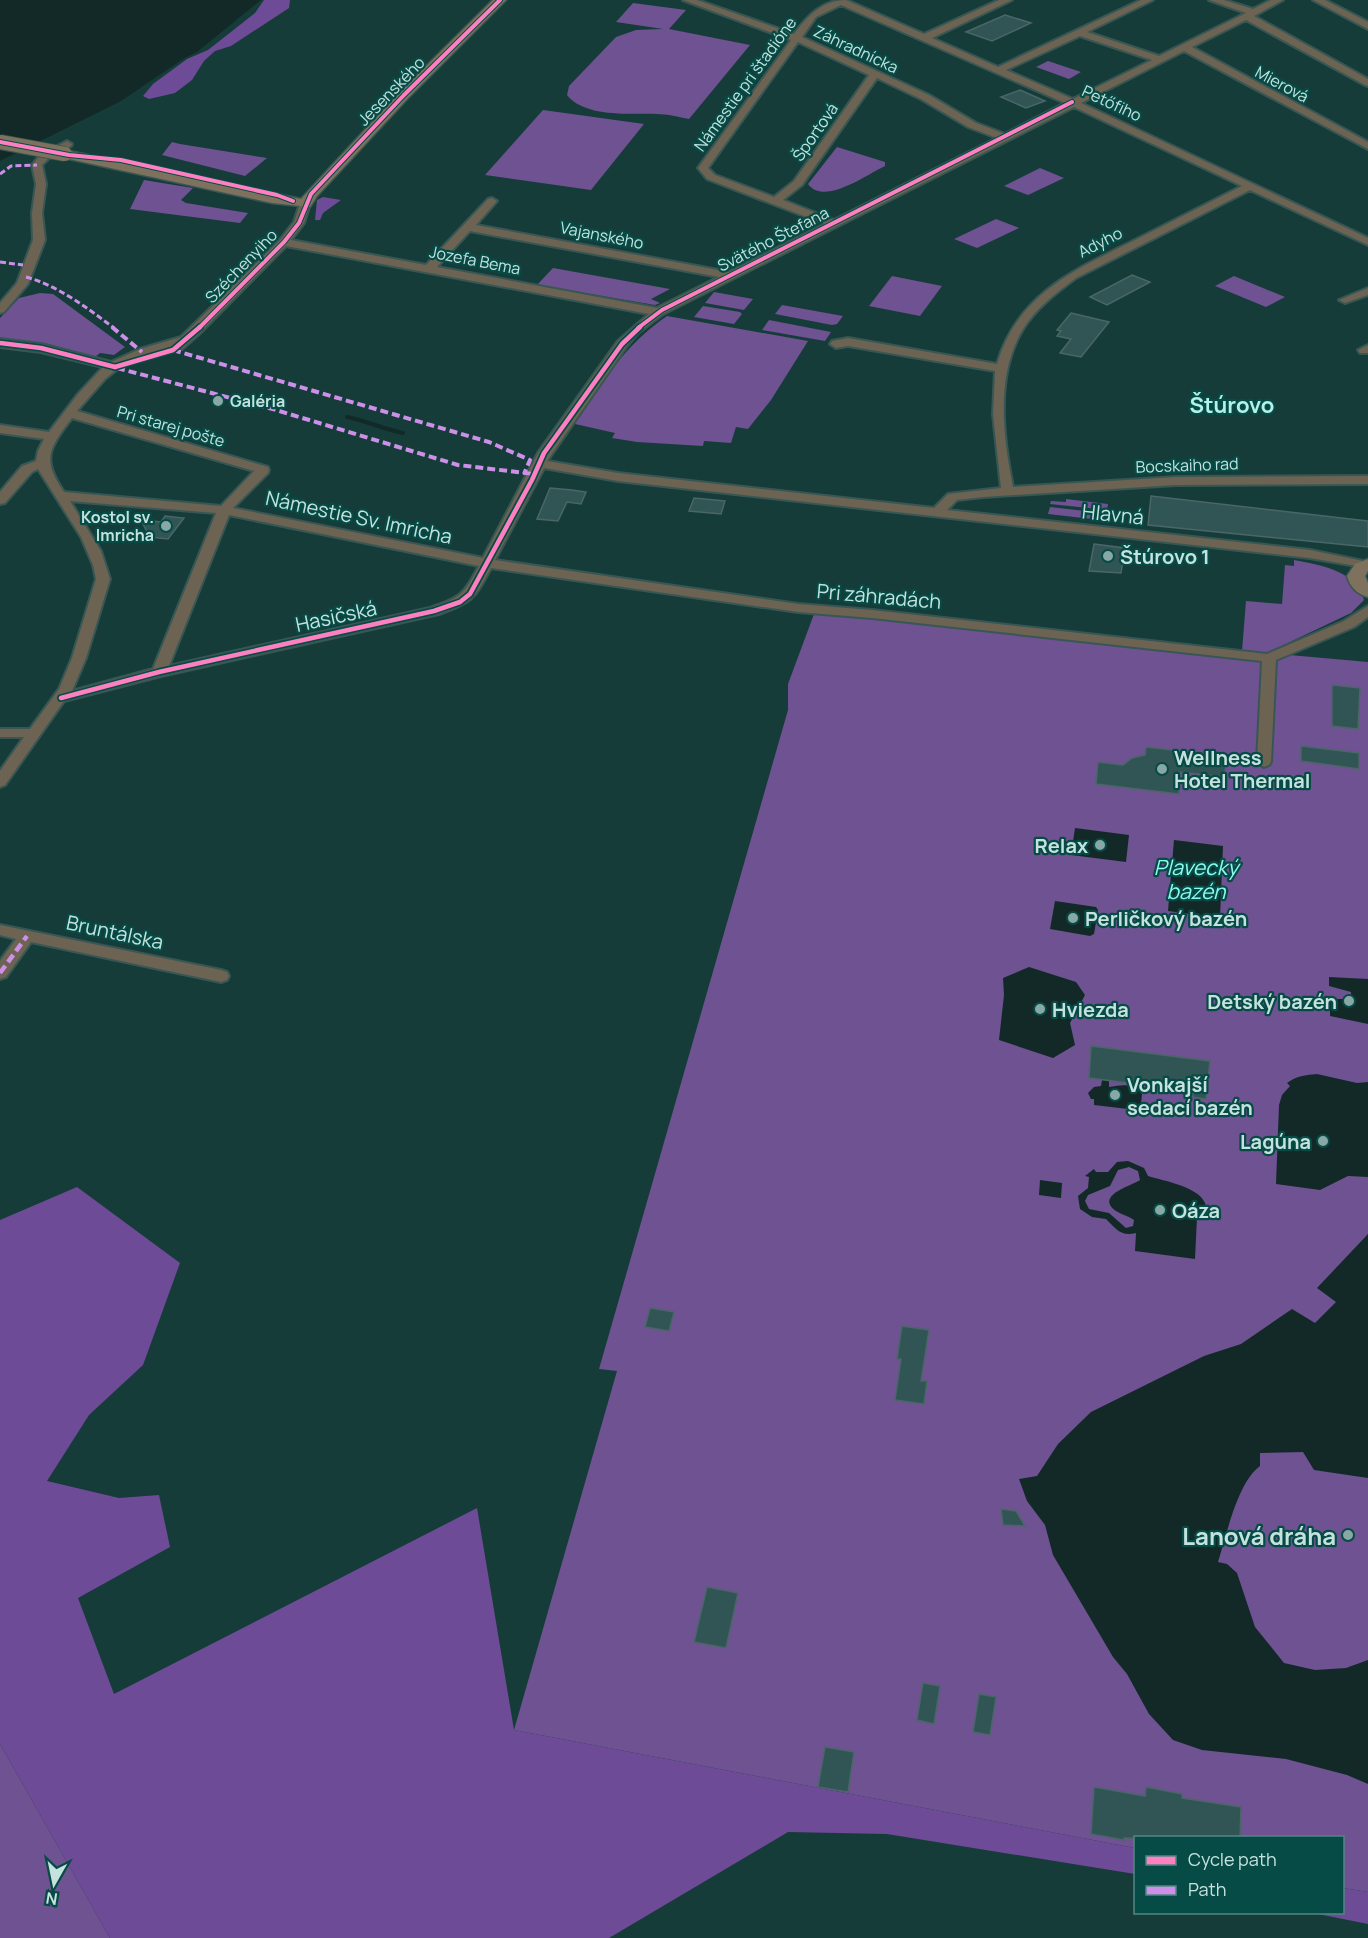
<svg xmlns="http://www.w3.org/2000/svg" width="1368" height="1938" font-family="Manrope,sans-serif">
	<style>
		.green { fill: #6e5292 }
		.forest { fill: #6e4b97 }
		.water { fill: #122927; fill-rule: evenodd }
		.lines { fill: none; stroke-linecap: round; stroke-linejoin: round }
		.stream { stroke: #122927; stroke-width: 4 }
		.building { fill: #315555; stroke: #4a6667; stroke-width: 1.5 }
		.minor-casing { stroke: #385754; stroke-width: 4 }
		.major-casing { stroke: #385754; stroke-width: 3 }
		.minor { fill: #6c6353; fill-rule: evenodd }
		.major { fill: #7e725e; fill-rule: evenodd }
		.major-bridge-casing { stroke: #385754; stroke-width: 16; stroke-linecap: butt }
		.major-bridge { stroke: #7e725e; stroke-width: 14 }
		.quiet-far2 { stroke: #ce8fe9; stroke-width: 3; stroke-dasharray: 6 3; stroke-linecap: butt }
		.quiet-far1 { stroke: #ce8fe9; stroke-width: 4; stroke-dasharray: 8 4; stroke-linecap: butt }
		.quiet { stroke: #ce8fe9; stroke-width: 4.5; stroke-dasharray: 9 4.5; stroke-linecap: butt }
		.cycleway-far1-casing { stroke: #064b46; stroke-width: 6 }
		.cycleway-casing { stroke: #064b46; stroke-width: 8 }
		.cycleway-far1 { stroke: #ff80c0; stroke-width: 4 }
		.cycleway { stroke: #ff80c0; stroke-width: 4.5 }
		.poi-dot { fill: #87a8a4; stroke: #064b46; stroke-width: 2 }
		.labels { text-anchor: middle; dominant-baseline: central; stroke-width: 4.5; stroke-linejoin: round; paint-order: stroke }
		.far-street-label { font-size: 16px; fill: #c5e2de; stroke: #064b46 }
		.far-poi-label { font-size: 16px; font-weight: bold; fill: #c5e2de; stroke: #064b46; text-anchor: start }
		.street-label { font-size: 20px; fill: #c5e2de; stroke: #064b46 }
		.poi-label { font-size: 20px; font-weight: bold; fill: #c5e2de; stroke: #064b46; text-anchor: start }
		.water-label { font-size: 21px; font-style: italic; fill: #8dfaee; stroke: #064b46 }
		.far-district-label { font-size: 22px; font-weight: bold; fill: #b3f1e9; stroke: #064b46 }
		.near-poi-label { font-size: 24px; font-weight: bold; fill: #c5e2de; stroke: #064b46; text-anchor: end }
	</style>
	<rect width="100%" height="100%" fill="#153c39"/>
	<g class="green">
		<path d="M633 3 686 10 669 29 750 45 689 119C679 117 667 114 657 114 631 113 585 118 567 95L569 86 616 37 636 30 663 29 616 22Z"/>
		<polygon points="1048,61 1081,72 1069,79 1036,67"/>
		<polygon points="543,110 644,124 591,190 485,175"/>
		<polygon points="172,142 180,144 267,158 245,176 162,155"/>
		<path d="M837 147 885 162V166C866 175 824 206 808 184Z"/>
		<polygon points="1040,168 1064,178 1028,195 1004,186"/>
		<polygon points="144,180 193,188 181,200 186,203 248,213 240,223 130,209"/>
		<polygon points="996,219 1019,228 977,248 954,239"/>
		<polygon points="553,268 670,289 651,299 660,303 655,305 537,285"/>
		<polygon points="892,276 942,286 920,316 869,306"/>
		<polygon points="1234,276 1285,297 1266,307 1215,286"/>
		<polygon points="714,292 753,299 744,310 705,303"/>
		<polygon points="40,293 53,294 125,347 114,355 100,353 95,357 48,344 0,338 0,318 19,298"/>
		<polygon points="782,305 843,316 837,324 832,325 775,314"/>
		<polygon points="703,306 740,312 742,314 734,324 694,317"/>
		<path d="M667 316 808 341 771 400 748 429 736 427 731 443 704 441 703 446 637 442 612 438 615 433 575 424C600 383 627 343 667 316Z"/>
		<polygon points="769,320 831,332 825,341 762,330"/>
		<polygon points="1066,499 1108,504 1107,510 1050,504 1051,501 1066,502"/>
		<polygon points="1050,507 1094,512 1092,519 1048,514"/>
		<path d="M1294 560C1320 565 1356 570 1364 600L1351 613 1267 653 1368 662V1892L1343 1888 1342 1838H1136L1135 1848 514 1730 617 1371 599 1369 788 710V684L814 614 825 607 1242 651 1246 601 1282 604 1285 565 1294 566Z"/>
		<polygon points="0,1744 110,1938 0,1938"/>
	</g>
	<g class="forest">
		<polygon points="264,0 290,0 289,8 231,46 215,51 204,61 192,80 175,93 149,99 143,96 153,84 187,59 208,50 255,13"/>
		<polygon points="323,197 341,200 323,213 320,220 315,220 317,200"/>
		<polygon points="77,1187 180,1263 143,1365 89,1415 47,1481 119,1498 159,1495 170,1547 78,1598 114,1694 477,1508 514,1730 1135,1848 1135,1874 887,1834 788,1832 609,1938 110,1938 0,1744 0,1220"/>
		<polygon points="1343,1888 1368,1892 1368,1924 1313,1913 1342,1912"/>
	</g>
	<g class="water">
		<polygon points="0,0 261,0 197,52 183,59 121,101 0,161"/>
		<polygon points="1075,828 1129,835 1126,862 1071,855"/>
		<polygon points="1174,840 1223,846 1220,918 1168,911"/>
		<polygon points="1055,901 1096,907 1098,910 1094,934 1090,936 1050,929"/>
		<polygon points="1029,967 1076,982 1085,995 1070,1023 1075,1045 1053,1058 999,1040 1004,995 1003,978"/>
		<polygon points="1329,977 1368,979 1368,1024 1330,1016 1330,999 1351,999 1351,992 1329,986"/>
		<path d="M1317 1074 1357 1083 1368 1082V1177L1348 1176 1320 1190 1276 1184 1279 1105 1282 1095 1290 1086 1287 1083C1296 1076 1306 1075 1317 1074Z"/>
		<path d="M1102 1080H1109V1087C1122 1085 1132 1082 1142 1094L1141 1104 1128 1109 1094 1105V1099H1091L1088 1093 1094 1087 1101 1086Z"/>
		<path d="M1128 1161 1144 1168 1148 1176C1164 1181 1202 1187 1206 1206L1197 1217 1195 1259 1135 1251 1136 1233C1121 1237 1116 1229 1106 1219L1092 1217 1080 1209 1078 1196 1088 1188 1089 1177 1085 1176 1094 1169 1096 1172H1108L1117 1162ZM1129 1167 1138 1171 1140 1180C1134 1185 1094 1195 1116 1211 1122 1215 1129 1216 1134 1220L1133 1226 1126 1228 1109 1213 1089 1209 1085 1201 1088 1195 1110 1186 1118 1170Z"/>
		<polygon points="1040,1180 1062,1183 1061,1198 1039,1195"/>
		<path d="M1368 1234V1478L1314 1470 1303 1452 1260 1453V1466C1237 1483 1227 1534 1218 1562L1227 1564 1237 1573 1255 1627 1284 1663 1315 1670 1346 1668 1368 1660V1784L1347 1775 1286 1759 1202 1750 1173 1740 1149 1714 1127 1674 1113 1657 1053 1555 1045 1525 1027 1501 1019 1479 1037 1476 1058 1444 1091 1412 1204 1356 1241 1344 1292 1309 1315 1323 1336 1302 1317 1288Z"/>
	</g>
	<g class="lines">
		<path class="stream" d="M347 417C367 421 383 429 403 433"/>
	</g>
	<g class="building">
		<polygon points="1005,15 1031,23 992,41 966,32"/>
		<polygon points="1020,90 1045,101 1026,108 1001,97"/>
		<polygon points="1132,275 1150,282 1107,305 1090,297"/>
		<polygon points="1071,313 1109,322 1081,357 1060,353 1071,339 1057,336 1061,331 1057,330"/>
		<polygon points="550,488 572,490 586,492 581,504 567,502 558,521 537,519"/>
		<polygon points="1151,496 1368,521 1368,547 1148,525"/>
		<polygon points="694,498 725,501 721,514 689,511"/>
		<polygon points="165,516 184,518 168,539 150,537 151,535 148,534 143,524 153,521 161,522"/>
		<polygon points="1094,544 1125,548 1121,573 1089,571"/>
		<polygon points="1332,685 1360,688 1358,729 1332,726"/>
		<polygon points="1301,746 1359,753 1359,769 1301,761"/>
		<polygon points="1146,747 1226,756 1225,777 1180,772 1179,794 1096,784 1098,762 1123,765 1132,758 1145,755"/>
		<polygon points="1091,1046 1210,1061 1206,1099 1193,1097 1193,1091 1089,1078"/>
		<polygon points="650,1308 674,1312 669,1331 645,1327"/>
		<polygon points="902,1326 929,1330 921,1381 927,1381 924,1404 895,1400 901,1359 897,1359"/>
		<polygon points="1001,1509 1016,1511 1025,1526 1003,1525"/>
		<polygon points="707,1587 738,1593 726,1648 694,1642"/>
		<polygon points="923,1683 940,1686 934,1724 917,1720"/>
		<polygon points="979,1694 996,1697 990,1735 973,1732"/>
		<polygon points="825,1747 854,1752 848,1792 818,1787"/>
		<polygon points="1094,1787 1145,1796 1146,1787 1182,1794 1182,1798 1241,1807 1240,1838 1124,1838 1124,1840 1091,1834"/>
	</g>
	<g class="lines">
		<g class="minor-casing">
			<g id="minor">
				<path d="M683 0H697L794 34C808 15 823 0 846 0L924 34 999 0H1012L932 38 998 67 1141 0H1153L1087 32 1159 56 1246 13 1209 0H1224L1253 9 1271 0H1283L1254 16 1368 79V86L1365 85 1246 20 1192 47 1368 142V149L1184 51 1081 103 1368 238V245L1250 190 1076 278C1056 293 1036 308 1023 329 995 375 1003 437 1013 487L1176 477 1368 476V484L1176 485 983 497 957 500 947 510 1310 550 1368 562V568L1310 558 618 481 544 468 495 560 798 604 872 610 1267 654 1344 621 1368 606V617L1354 627 1276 660 1271 762 1269 765 1264 767 1257 762 1262 661 872 618 798 612 491 568C474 599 473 602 439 614L161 676 64 701 5 785 0 787V771L24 737H0V729H30L59 689 72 658 96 579 93 565 81 537 38 469 32 472 5 503 0 504V492L22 466 36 461 38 451 44 439 0 433V425L49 432 78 394 103 367 41 352 0 347V339L41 344 111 362 140 349 181 337 280 240 294 222 300 204 305 201 310 204 304 223 291 240 426 265 488 199 492 198 497 201 476 225 729 272 825 224 707 179 698 168 791 40ZM841 5 1065 103 1005 134 976 123 929 95 802 37 816 17ZM1080 36 1152 60 1073 99 1006 70ZM798 42 869 75 794 181 774 197 715 175 708 168ZM877 78 921 99 968 127 997 138 834 220 783 200 802 185ZM1074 107 1242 186C1206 204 1171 222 1135 240 1075 270 1018 293 997 364L848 338 832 341 830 344 836 348 848 346 995 371 993 414 1001 488 948 494 934 508 618 473 547 461 626 347 638 333 663 314ZM470 231 719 277 657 308 437 267ZM286 246 649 314 618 341 538 453 483 558 233 508 268 473 269 470 268 467 77 411 105 379 121 366 169 347 182 349 200 333ZM72 418 254 471 221 506 64 492C41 459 49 448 72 418ZM70 501 216 513 153 669 72 691 86 658 110 579 101 551ZM229 515 479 566C463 595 462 597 430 608L169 666Z"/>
				<polygon points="1313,0 1325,0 1368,22 1368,29"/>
				<polygon points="67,141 72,144 71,146 48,159 42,165 46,184 42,213 45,240 28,284 4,312 0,313 0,303 17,283 33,240 32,213 36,184 32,165 40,155"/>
				<polygon points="1368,288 1368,295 1345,303 1339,300"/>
				<polygon points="1368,345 1368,353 1360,353 1358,350"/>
				<polygon points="0,925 221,970 227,972 229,976 227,980 221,982 31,942 6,977 0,979 0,961 16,939 0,935"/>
			</g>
		</g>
		<g class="major-casing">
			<g id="major">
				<polygon points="493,0 506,0 408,98 317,196 310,207 272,203 69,159 62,155 69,151 301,199 400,92"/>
				<path d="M1368 559V571L1365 576 1368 583V597C1357 594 1350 587 1347 576L1355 564Z"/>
			</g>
		</g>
		<use href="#minor" class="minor"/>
		<use href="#major" class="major"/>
		<g class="major-bridge-casing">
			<polyline id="major-bridge" points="0,142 65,154"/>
		</g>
		<use href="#major-bridge" class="major-bridge"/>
		<g class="quiet-far2">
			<polyline points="0,174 11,166 37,165"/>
			<polyline points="0,262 23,265"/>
			<path d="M26 277C59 286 87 308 114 328"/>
		</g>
		<g class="quiet-far1">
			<polyline points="112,327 142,352"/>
			<polyline points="173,350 489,442 530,460 524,474"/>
			<polyline points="117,368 276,410 458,465 534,474"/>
		</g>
		<polyline class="quiet" points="0,973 27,936"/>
		<g class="cycleway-far1-casing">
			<g id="cycleway-far1">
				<polyline points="0,142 69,155 121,160 277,195 293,201"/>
				<polyline points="199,328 284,242 299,223 311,194 404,95 500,0"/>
				<polyline points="638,328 662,310 1072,102"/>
			</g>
		</g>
		<g class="cycleway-casing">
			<g id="cycleway">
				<polyline points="0,343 41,348 115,367"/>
				<polyline points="115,367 173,350 200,327"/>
				<polyline points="61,698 159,672 434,611 460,602 470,594 532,480 544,453 622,344 640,327"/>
			</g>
		</g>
		<use href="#cycleway-far1" class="cycleway-far1"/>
		<use href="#cycleway" class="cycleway"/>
	</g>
	<g class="poi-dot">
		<circle cx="218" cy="401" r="6"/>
		<circle cx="166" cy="526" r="6"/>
		<circle cx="1108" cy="556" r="6"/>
		<circle cx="1162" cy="769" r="6"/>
		<circle cx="1100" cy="845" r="6"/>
		<circle cx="1073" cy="918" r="6"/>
		<circle cx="1349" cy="1001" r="6"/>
		<circle cx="1040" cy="1009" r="6"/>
		<circle cx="1115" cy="1095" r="6"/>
		<circle cx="1323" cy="1141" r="6"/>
		<circle cx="1160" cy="1210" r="6"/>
		<circle cx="1348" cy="1535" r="6"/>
	</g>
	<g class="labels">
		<g class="far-street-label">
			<text transform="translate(856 49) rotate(25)">Záhradnícka</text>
			<text transform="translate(745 84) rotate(-54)">Námestie pri štadióne</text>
			<text transform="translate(1282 84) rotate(28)">Mierová</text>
			<text transform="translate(391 91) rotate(-46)">Jesenského</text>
			<text transform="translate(1112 103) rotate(25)">Petőfiho</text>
			<text transform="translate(815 132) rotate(-55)">Športová</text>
			<text transform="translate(602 235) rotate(11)">Vajanského</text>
			<text transform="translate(773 239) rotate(-27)">Svätého Štefana</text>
			<text transform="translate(1100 242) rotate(-27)">Adyho</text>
			<text transform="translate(475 260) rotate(11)">Jozefa Bema</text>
			<text transform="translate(241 266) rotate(-46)">Széchenyiho</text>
			<text transform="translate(171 426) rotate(16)">Pri starej pošte</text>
			<text transform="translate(1187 465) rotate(-2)">Bocskaiho rad</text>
		</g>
		<g class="far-poi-label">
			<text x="230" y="401">Galéria</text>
			<text x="154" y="517" text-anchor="end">Kostol sv.<tspan x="154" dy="18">Imricha</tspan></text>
		</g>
		<g class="street-label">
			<text transform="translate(1113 514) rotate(6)">Hlavná</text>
			<text transform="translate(359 517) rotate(12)">Námestie Sv. Imricha</text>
			<text transform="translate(879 596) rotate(5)">Pri záhradách</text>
			<text transform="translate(336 616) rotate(-12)">Hasičská</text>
			<text transform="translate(115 932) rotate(12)">Bruntálska</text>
		</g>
		<g class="poi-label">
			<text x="1120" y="556">Štúrovo 1</text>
			<text x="1174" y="757">Wellness<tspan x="1174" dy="23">Hotel Thermal</tspan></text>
			<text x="1088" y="845" text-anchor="end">Relax</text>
			<text x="1085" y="918">Perličkový bazén</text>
			<text x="1337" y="1001" text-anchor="end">Detský bazén</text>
			<text x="1052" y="1009">Hviezda</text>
			<text x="1127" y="1084">Vonkajší<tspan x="1127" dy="23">sedací bazén</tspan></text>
			<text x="1311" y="1141" text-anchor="end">Lagúna</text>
			<text x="1172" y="1210">Oáza</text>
		</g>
		<g class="water-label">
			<text x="1196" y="867">Plavecký<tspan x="1196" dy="24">bazén</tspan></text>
		</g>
		<g class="far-district-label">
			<text x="1232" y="405">Štúrovo</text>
		</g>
		<g class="near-poi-label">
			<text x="1336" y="1535">Lanová dráha</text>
		</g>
	</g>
	<rect x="1134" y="1836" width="210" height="78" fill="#064b46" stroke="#528783" stroke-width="1.5"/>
	<rect x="1146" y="1856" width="30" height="9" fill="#ff80c0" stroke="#528783" stroke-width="1.5"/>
	<text x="1188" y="1866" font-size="18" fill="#c5e2de">Cycle path</text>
	<rect x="1146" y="1886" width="30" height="9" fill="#ce8fe9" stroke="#528783" stroke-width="1.5"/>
	<text x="1188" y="1896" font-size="18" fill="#c5e2de">Path</text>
	<g transform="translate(54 1884) rotate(189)" stroke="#064b46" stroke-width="4.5" paint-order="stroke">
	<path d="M0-4.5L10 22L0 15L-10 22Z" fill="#c5e2de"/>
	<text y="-9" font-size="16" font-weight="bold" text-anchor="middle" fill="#c5e2de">N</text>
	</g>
</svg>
